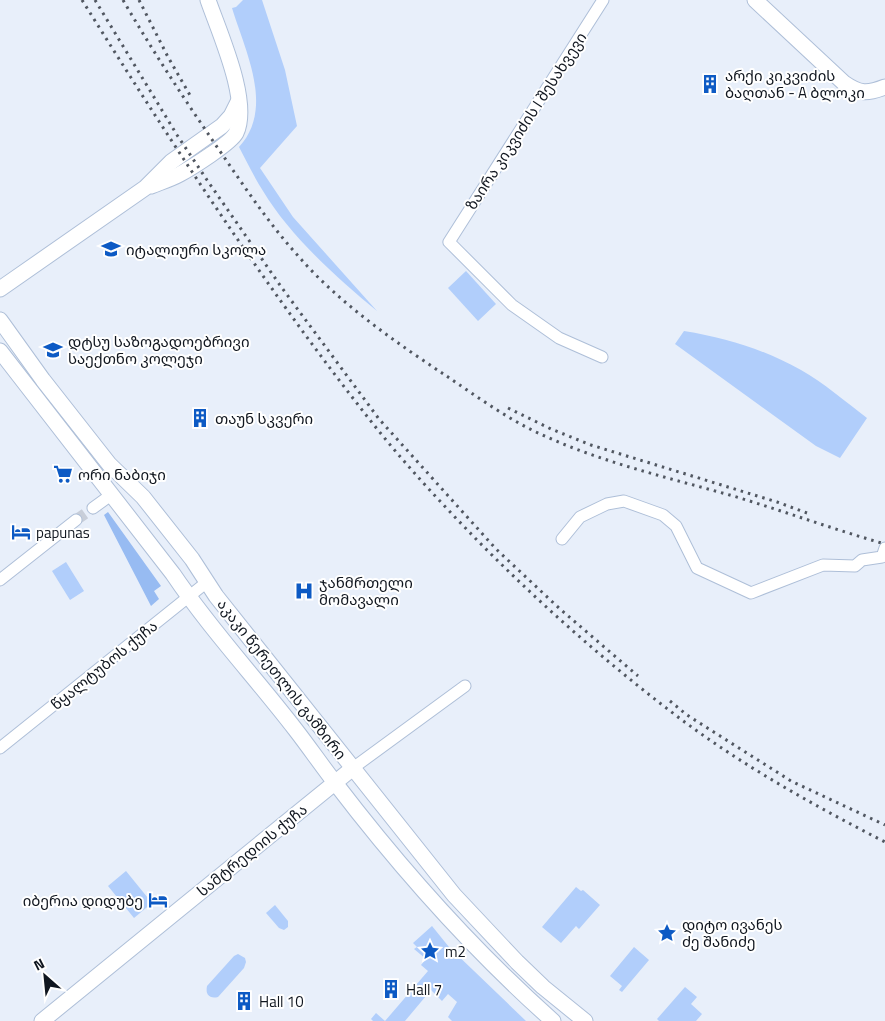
<svg xmlns="http://www.w3.org/2000/svg" width="885" height="1021" font-family="'Titillium Web','Noto Sans Georgian',sans-serif">
	<style>
		.green { fill: #b1cefb }
		.forest { fill: #97bbf2 }
		.lines { fill: none; stroke-linecap: round; stroke-linejoin: round }
		.street-tunnel { stroke: #c8ced9; stroke-width: 11; stroke-dasharray: 11 5.5; stroke-linecap: butt }
		.street-casing { stroke: #aebfd8; stroke-width: 13 }
		.secondary-casing { stroke: #aebfd8; stroke-width: 17 }
		.street { stroke: #fff; stroke-width: 11 }
		.secondary { stroke: #fff; stroke-width: 15 }
		.rail { stroke: #515761; stroke-width: 3; stroke-dasharray: 2.5 5; stroke-linecap: butt }
		.labels { text-anchor: middle; dominant-baseline: central; stroke-width: 4; stroke-linejoin: round; paint-order: stroke }
		.poi-label { font-size: 15px; fill: #10161f; stroke: #fff; text-anchor: start }
		.street-label { font-size: 15px; fill: #10161f; stroke: #fff }
	</style>
	<rect width="100%" height="100%" fill="#e8effa"/>
	<g class="green">
		<path d="M243 0H262L285 70 297 126 260 168 293 217 377 311C337 278 290 236 263 191 254 177 247 162 239 147 275 108 245 51 232 8L236 7Z"/>
		<polygon points="466,271 496,304 478,321 448,288"/>
		<path d="M684 331C727 338 763 349 801 370 823 382 847 403 867 418L840 458 816 446 675 344Z"/>
		<polygon points="66,562 84,591 70,600 52,571"/>
		<polygon points="126,871 152,903 134,918 108,886"/>
		<polygon points="576,887 581,891 583,890 600,905 579,929 576,926 561,943 542,927"/>
		<polygon points="275,905 288,921 288,927 284,930 279,928 266,913"/>
		<polygon points="432,926 449,947 526,1021 452,1021 448,1017 457,1002 448,994 442,1001 431,990 405,1021 373,1021 371,1019 376,1013 385,1021 428,971 421,965 426,959 414,949 417,947 413,943"/>
		<polygon points="634,947 649,960 622,992 619,990 622,986 610,976"/>
		<path d="M238 954 245 958 246 962 244 968 218 997C210 999 205 995 207 986L234 956Z"/>
		<polygon points="685,987 697,997 691,1004 702,1014 696,1021 659,1021 657,1019"/>
	</g>
	<polygon class="forest" points="108,512 161,586 154,591 159,599 151,606 104,515"/>
	<g class="lines">
		<polyline class="street-tunnel" points="76,520 93,508"/>
		<g class="street-casing">
			<g id="street">
				<polyline points="602,357 559,338 512,305 449,242 603,0"/>
				<polyline points="93,508 111,495"/>
				<polyline points="562,539 580,517 607,504 624,501 663,515 676,526 697,568 751,593 823,565 855,566 862,560 882,557 885,548"/>
				<polyline points="0,580 76,520"/>
				<polyline points="0,748 207,582"/>
				<polyline points="353,768 465,686"/>
			</g>
		</g>
		<g class="secondary-casing">
			<g id="secondary">
				<path d="M755 0 844 83C860 94 867 94 885 87"/>
				<path d="M151 186C161 182 171 179 180 174 191 168 231 143 236 133 251 102 219 32 208 0"/>
				<polyline points="0,289 145,188 171,162 222,126 231,116 238,102"/>
				<polyline points="0,320 43,380 109,464 143,497 192,559 216,596 454,895 517,962 543,987 585,1021"/>
				<path d="M0 351 173 574C210 629 255 677 295 729 309 747 322 766 336 784 401 869 473 950 553 1021"/>
				<polyline points="42,1021 353,768"/>
			</g>
		</g>
		<use href="#street" class="street"/>
		<use href="#secondary" class="secondary"/>
		<g class="rail">
			<path d="M82 0C172 144 265 287 370 420 403 462 440 502 477 540 541 605 609 665 682 720 745 767 815 806 885 842"/>
			<polyline points="95,0 177,135 207,180 282,288 379,419 496,549 560,609 638,676"/>
			<path d="M123 0C152 50 183 97 215 144 242 183 268 223 300 258 339 303 398 344 448 377 476 396 505 417 536 432 601 463 671 478 740 498 789 513 836 530 885 544"/>
			<polyline points="139,0 168,57 191,97"/>
			<polyline points="508,408 551,429 591,445 777,502 807,513"/>
			<polyline points="670,701 687,715 791,781 885,825"/>
		</g>
	</g>
	<defs>
		<g id="building-bare" transform="scale(1.5)"><path d="M-4-6H4V6H1V3H-1V6H-4ZM-2.5-4.3h1.7v1.8h-1.7ZM.8-4.3h1.7v1.8H.8ZM-2.5-1h1.7V.8h-1.7ZM.8-1h1.7V.8H.8Z" fill="#0d5ac4" stroke="#fff" stroke-width="2.5" paint-order="stroke"/></g>
		<g id="school-bare" transform="scale(1.5)"><path d="M0-5L7-2L0 1L-7-2ZM-4 1L0 2.5L4 1V4Q0 6-4 4Z" fill="#0d5ac4" stroke="#fff" stroke-width="2.5" paint-order="stroke"/></g>
		<g id="university-bare" transform="scale(1.5)"><path d="M0-5L7-2L0 1L-7-2ZM-4 1L0 2.5L4 1V4Q0 6-4 4Z" fill="#0d5ac4" stroke="#fff" stroke-width="2.5" paint-order="stroke"/></g>
		<g id="supermarket-bare" transform="scale(1.5)"><path d="M-6-5.5h2.5l.6 2H6L4.5 2H-2.5L-4.4-4H-6ZM-1.5 3.2a1.3 1.3 0 1 0 .1 0ZM3 3.2a1.3 1.3 0 1 0 .1 0Z" fill="#0d5ac4" stroke="#fff" stroke-width="2.5" paint-order="stroke"/></g>
		<g id="hotel-bare" transform="scale(1.5)"><path d="M-6-4.5h1.5V1H6V5H4.5V3h-9V5H-6ZM-4 0a1.8 1.8 0 1 1 3.6 0ZM.5 0V-2.5h3Q6-2.5 6 0Z" fill="#0d5ac4" stroke="#fff" stroke-width="2.5" paint-order="stroke"/></g>
		<g id="hospital-bare" transform="scale(1.5)"><path d="M-5-5h3v3.5h4V-5h3V5h-3V1.5h-4V5h-3Z" fill="#0d5ac4" stroke="#fff" stroke-width="2.5" paint-order="stroke"/></g>
		<g id="sight-bare" transform="scale(1.5)"><path d="M0-6L1.8-2.2L6-1.7L2.9 1.2L3.7 5.4L0 3.3L-3.7 5.4L-2.9 1.2L-6-1.7L-1.8-2.2Z" fill="#0d5ac4" stroke="#fff" stroke-width="2.5" paint-order="stroke"/></g>
	</defs>
	<g fill-rule="evenodd">
		<use href="#building-bare" x="710" y="84"/>
		<use href="#school-bare" x="111" y="249"/>
		<use href="#university-bare" x="53" y="350"/>
		<use href="#building-bare" x="200" y="418"/>
		<use href="#supermarket-bare" x="63" y="474"/>
		<use href="#hotel-bare" x="21" y="532"/>
		<use href="#hospital-bare" x="304" y="591"/>
		<use href="#hotel-bare" x="158" y="900"/>
		<use href="#sight-bare" x="667" y="933"/>
		<use href="#sight-bare" x="430" y="951"/>
		<use href="#building-bare" x="391" y="989"/>
		<use href="#building-bare" x="244" y="1001"/>
	</g>
	<g class="labels">
		<g class="poi-label">
			<text x="725" y="75">არქი კიკვიძის<tspan x="725" dy="17">ბაღთან - A ბლოკი</tspan></text>
			<text x="126" y="249">იტალიური სკოლა</text>
			<text x="68" y="341">დტსუ საზოგადოებრივი<tspan x="68" dy="17">საექთნო კოლეჯი</tspan></text>
			<text x="215" y="418">თაუნ სკვერი</text>
			<text x="78" y="474">ორი ნაბიჯი</text>
			<text x="36" y="532">papunas</text>
			<text x="319" y="582">ჯანმრთელი<tspan x="319" dy="17">მომავალი</tspan></text>
			<text x="143" y="900" text-anchor="end">იბერია დიდუბე</text>
			<text x="682" y="924">დიტო ივანეს<tspan x="682" dy="17">ძე შანიძე</tspan></text>
			<text x="445" y="951">m2</text>
			<text x="406" y="989">Hall 7</text>
			<text x="259" y="1001">Hall 10</text>
		</g>
		<g class="street-label">
			<text transform="translate(526 121) rotate(-57)">ზაირა კიკვიძის I შესახვევი</text>
			<text transform="translate(104 665) rotate(-39)">წყალტუბოს ქუჩა</text>
			<text transform="translate(282 679) rotate(52)">აკაკი წერეთლის გამზირი</text>
			<text transform="translate(252 850) rotate(-39)">სამტრედიის ქუჩა</text>
		</g>
	</g>
	<g transform="translate(45 976) rotate(333)" stroke="#ffffff" stroke-width="4" paint-order="stroke">
	<path d="M0-4L9 19L0 12L-9 19Z" fill="#10161f"/>
	<text y="-8" font-size="14" font-weight="bold" text-anchor="middle" fill="#10161f">N</text>
	</g>
</svg>
